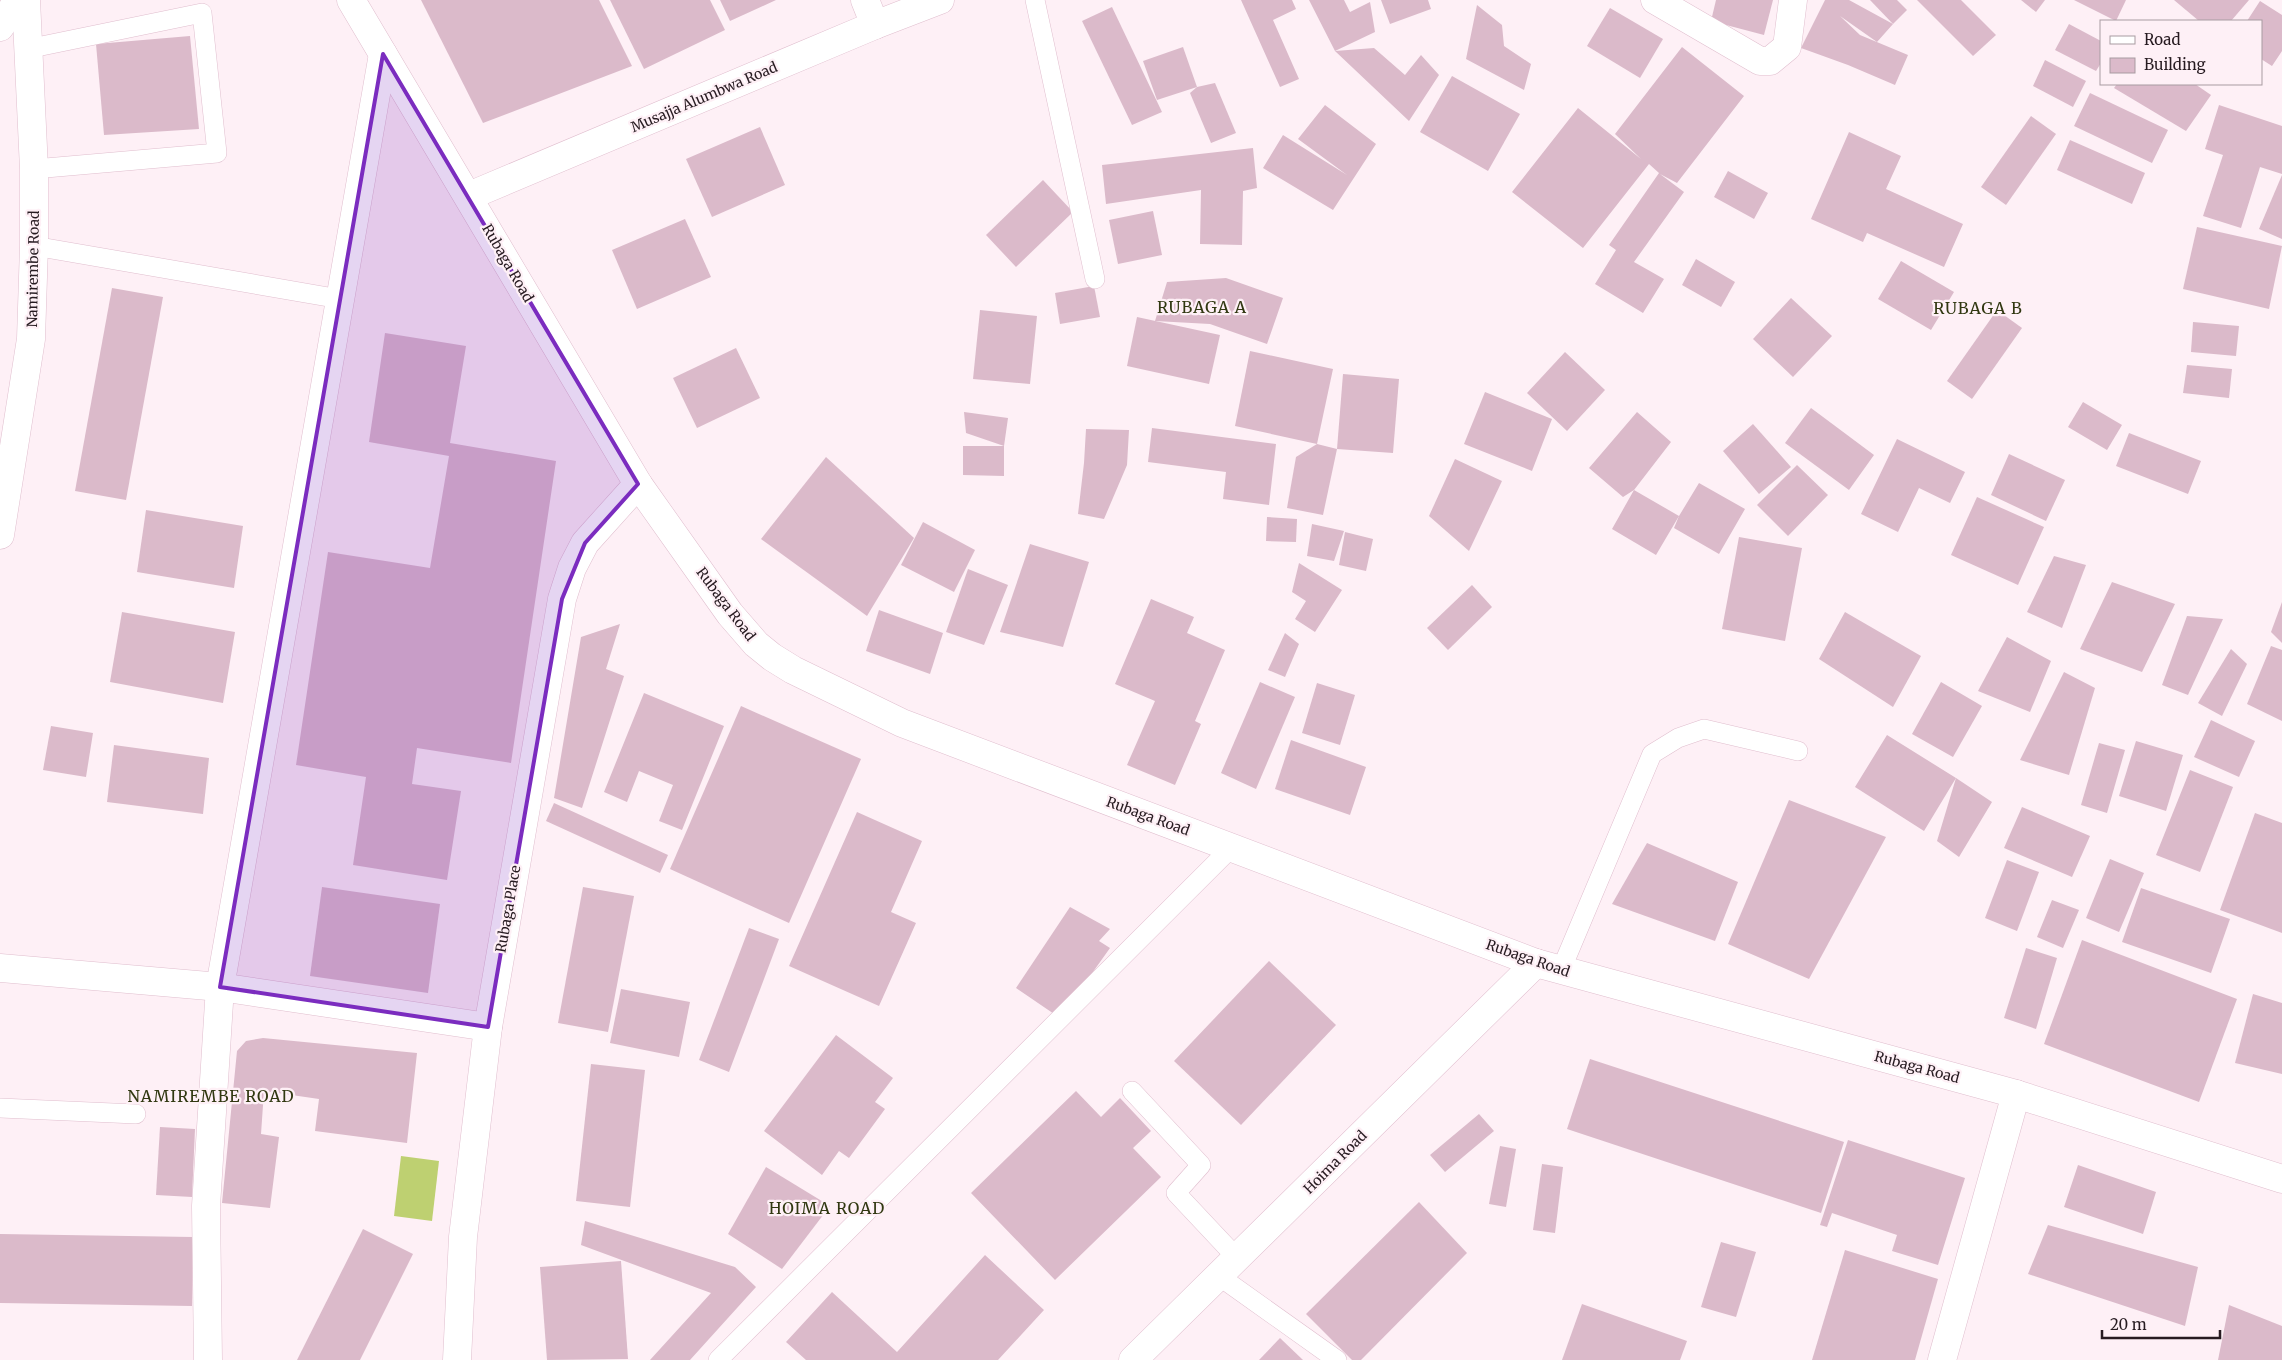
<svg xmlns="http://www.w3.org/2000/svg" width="2282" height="1360" font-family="Merriweather,serif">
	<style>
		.water { fill: #bed071 }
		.building { fill: #dbbaca }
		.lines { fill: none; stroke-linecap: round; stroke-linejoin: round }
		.service-casing { stroke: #e0bece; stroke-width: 20 }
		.minor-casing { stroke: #e0bece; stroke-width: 29 }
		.tertiary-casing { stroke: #e0bece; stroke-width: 29 }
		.secondary-casing { stroke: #e0bece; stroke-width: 29 }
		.service { stroke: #fff; stroke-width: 19 }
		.minor { stroke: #fff; stroke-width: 28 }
		.tertiary { stroke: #fff; stroke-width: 28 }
		.secondary { stroke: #fff; stroke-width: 28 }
		.marked { fill: #7b2cbf; fill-opacity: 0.2; stroke: #7b2cbf; stroke-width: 4; stroke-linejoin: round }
		.labels { text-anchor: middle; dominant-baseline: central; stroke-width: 4.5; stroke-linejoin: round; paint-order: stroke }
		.street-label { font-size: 14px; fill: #271b21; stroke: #fef0f6 }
		.quarter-label { font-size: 16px; letter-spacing: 1px; fill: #313811; stroke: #fef0f6 }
	</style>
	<rect width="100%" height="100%" fill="#fef0f6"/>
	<polygon class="water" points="401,1156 439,1161 432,1221 394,1216"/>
	<g class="building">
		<polygon points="421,0 599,0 632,66 483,123"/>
		<polygon points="610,0 710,0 725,30 644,69"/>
		<polygon points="720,0 776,0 730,21"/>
		<polygon points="1241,0 1292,0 1296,9 1273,20 1299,79 1280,87"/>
		<polygon points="1309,0 1344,0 1350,12 1370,2 1375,32 1335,51"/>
		<polygon points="1381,0 1428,0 1431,9 1390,24"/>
		<polygon points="1716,0 1773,0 1764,35 1711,21"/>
		<polygon points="1825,0 1849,0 1893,24 1877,42 1840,16 1860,35 1908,55 1895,85 1848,65 1801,48"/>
		<polygon points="1870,0 1897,0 1907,10 1893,24"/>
		<polygon points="1917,0 1961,0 1996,35 1973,56"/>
		<polygon points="2021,0 2045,0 2036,12"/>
		<polygon points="2074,0 2126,0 2116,21"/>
		<polygon points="2174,0 2249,0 2231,21 2199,21"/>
		<polygon points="2260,1 2282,15 2282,51 2272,66 2261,59 2261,21 2247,21"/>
		<polygon points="1477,5 1502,25 1504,46 1531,64 1524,90 1466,59"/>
		<polygon points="1112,7 1162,112 1132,125 1082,21"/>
		<polygon points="1610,8 1663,39 1640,78 1587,46"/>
		<polygon points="2069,24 2101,41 2101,63 2096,71 2055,50"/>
		<polygon points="190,36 199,129 104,135 96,44"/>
		<polygon points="1183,47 1197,87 1157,100 1143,61"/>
		<polygon points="1682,47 1744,96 1677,183 1660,174 1684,192 1634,262 1664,279 1643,313 1595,284 1616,250 1609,245 1659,173 1649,164 1583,248 1512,192 1578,108 1641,159 1615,134"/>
		<polygon points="1374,48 1405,75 1421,55 1439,75 1409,121 1335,51"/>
		<polygon points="2045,60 2086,81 2073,107 2033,86"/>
		<polygon points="1452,76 1520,114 1488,171 1420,132"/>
		<polygon points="1215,83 1236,133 1211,143 1190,93 1197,87"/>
		<polygon points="2117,84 2195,84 2211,95 2186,131 2114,88"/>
		<polygon points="2090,93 2168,130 2152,163 2074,126"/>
		<polygon points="1325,105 1376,144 1333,210 1263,168 1283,135 1347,175 1298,139"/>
		<polygon points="2219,105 2282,126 2282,174 2260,167 2241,228 2203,216 2223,155 2205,149"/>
		<polygon points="2031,116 2056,134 2006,205 1981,187"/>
		<polygon points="760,127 785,185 712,217 686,159"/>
		<polygon points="1849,132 1901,156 1886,189 1963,224 1944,267 1867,233 1863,242 1811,219"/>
		<polygon points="2070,140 2145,173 2132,204 2057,170"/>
		<polygon points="1253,148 1257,188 1243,191 1242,245 1200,244 1201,190 1106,204 1102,165"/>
		<polygon points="1728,171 1768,193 1754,219 1714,197"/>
		<polygon points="2282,175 2282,239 2259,229"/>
		<polygon points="1043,180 1073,212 1016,267 986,235"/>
		<polygon points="1153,211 1162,255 1118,264 1109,220"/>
		<polygon points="685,219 711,277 637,309 612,250"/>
		<polygon points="2197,227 2282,246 2269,309 2183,289"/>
		<polygon points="1696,259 1735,282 1721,307 1682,285"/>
		<polygon points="1901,261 1954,292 1931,330 1878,299"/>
		<polygon points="1226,278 1283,298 1267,344 1210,324 1155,321 1167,282"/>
		<polygon points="1094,286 1100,317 1060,324 1055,293"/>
		<polygon points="112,288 163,297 126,500 75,491"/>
		<polygon points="1791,298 1832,336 1793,377 1753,339"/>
		<polygon points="980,310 1037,316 1030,384 973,379"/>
		<polygon points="1997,310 2022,328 1972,399 1947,381"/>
		<polygon points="1137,317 1220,335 1209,384 1127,366"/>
		<polygon points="2193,322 2239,326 2236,356 2191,352"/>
		<polygon points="385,333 466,346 450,443 556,461 511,763 417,748 412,784 461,791 447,880 353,865 366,777 296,765 328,552 430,568 449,456 369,442"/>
		<polygon points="736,348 760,398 697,428 673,378"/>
		<polygon points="1250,351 1333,369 1317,444 1235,426"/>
		<polygon points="1565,352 1605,390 1567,431 1527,393"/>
		<polygon points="2187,365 2232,369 2229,398 2183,393"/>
		<polygon points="1343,374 1399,379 1393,453 1337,449"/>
		<polygon points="1485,392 1552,419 1532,471 1464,444"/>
		<polygon points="2083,402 2122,425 2107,450 2068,427"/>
		<polygon points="1811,408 1874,455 1849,490 1785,443"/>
		<polygon points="964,412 1008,418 1004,446 1004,476 963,475 963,446 1004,446 966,433"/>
		<polygon points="1637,412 1671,442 1634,490 1679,516 1699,483 1745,509 1719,554 1674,528 1679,516 1656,555 1612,529 1634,490 1623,497 1589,468"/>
		<polygon points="1753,424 1791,467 1759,494 1723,451"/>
		<polygon points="1152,428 1276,444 1269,505 1223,499 1226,472 1148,462"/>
		<polygon points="1086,429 1129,430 1127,465 1104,519 1078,514 1084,463"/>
		<polygon points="2129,433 2201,461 2188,494 2116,466"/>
		<polygon points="1897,439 1965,472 1950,503 1919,488 1898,532 1861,514"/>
		<polygon points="1317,444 1337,449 1323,515 1287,508 1296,457"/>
		<polygon points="2009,454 2065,480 2046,521 1991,495"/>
		<polygon points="826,457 914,538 867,616 761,539"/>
		<polygon points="1455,459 1502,481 1469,551 1429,516"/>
		<polygon points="1797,465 1828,495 1788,536 1757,505"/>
		<polygon points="1977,497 2044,527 2018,585 1951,555"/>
		<polygon points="146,510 243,526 234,588 137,572"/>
		<polygon points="1267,517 1297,519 1296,542 1266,541"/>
		<polygon points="923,522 975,550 954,592 901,565"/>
		<polygon points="1312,524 1344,531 1334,561 1307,556"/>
		<polygon points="1345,532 1373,539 1366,571 1339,565"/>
		<polygon points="1739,537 1802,548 1785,641 1722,629"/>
		<polygon points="1030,544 1089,562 1063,647 1000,632"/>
		<polygon points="2054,556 2086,565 2062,628 2027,612"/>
		<polygon points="1299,563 1342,590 1315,632 1295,619 1306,601 1292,592"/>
		<polygon points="968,569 1008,585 984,645 946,632"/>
		<polygon points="2112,582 2175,604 2142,672 2080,649"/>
		<polygon points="1472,585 1492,607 1448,650 1427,628"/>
		<polygon points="1151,599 1194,617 1187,633 1225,650 1195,721 1201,724 1175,785 1127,765 1155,701 1115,684"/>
		<polygon points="2282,602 2282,643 2271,632"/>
		<polygon points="879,610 943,633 930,674 866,651"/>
		<polygon points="122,612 235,632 223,703 110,682"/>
		<polygon points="1845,612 1921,656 1893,707 1819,659"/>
		<polygon points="2187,616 2223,619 2188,695 2162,685"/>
		<polygon points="620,624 606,669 624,676 582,808 554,798 581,637"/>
		<polygon points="1285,633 1299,644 1285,677 1268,670"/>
		<polygon points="2007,637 2051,661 2030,712 1978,691"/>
		<polygon points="2271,646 2282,650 2282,721 2247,704"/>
		<polygon points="2231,649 2247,664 2222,716 2198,703"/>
		<polygon points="2064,672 2095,688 2069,775 2020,760"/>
		<polygon points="1260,682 1295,697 1256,789 1221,773"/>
		<polygon points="1941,682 1982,706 1953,757 1912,734"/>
		<polygon points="1317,683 1355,695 1340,745 1302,733"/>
		<polygon points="644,693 724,726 682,830 659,821 673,785 639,771 627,802 604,792"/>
		<polygon points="741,706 861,759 789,923 670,869"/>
		<polygon points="2211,720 2255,741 2239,777 2194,757"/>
		<polygon points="51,726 93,733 86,777 43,770"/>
		<polygon points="1887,735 1956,778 1992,802 1959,857 1937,841 1956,778 1924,831 1855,787"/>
		<polygon points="1291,740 1366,767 1350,815 1275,789"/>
		<polygon points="2136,741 2183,755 2166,811 2119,796"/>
		<polygon points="2099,743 2125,750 2107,813 2081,805"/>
		<polygon points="114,745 209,758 203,814 107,802"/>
		<polygon points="2190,770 2233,787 2200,872 2156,855"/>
		<polygon points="1789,800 1886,837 1809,979 1728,944"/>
		<polygon points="554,803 668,855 660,873 546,821"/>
		<polygon points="2022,807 2090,836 2072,877 2004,848"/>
		<polygon points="857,812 922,841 891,912 916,923 879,1006 789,966"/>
		<polygon points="2255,813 2282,823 2282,933 2220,910"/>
		<polygon points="1647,843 1738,882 1715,941 1612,904"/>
		<polygon points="2110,859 2144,873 2119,932 2086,918"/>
		<polygon points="2007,860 2039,872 2017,931 1985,918"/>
		<polygon points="322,887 440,904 428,993 310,976"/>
		<polygon points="583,887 634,896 608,1032 558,1023"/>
		<polygon points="2141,888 2230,919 2211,973 2122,942"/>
		<polygon points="2052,900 2079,910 2063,948 2037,937"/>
		<polygon points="1070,907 1110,929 1099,941 1110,948 1060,1018 1016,988"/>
		<polygon points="749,928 779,939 729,1072 699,1060"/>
		<polygon points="2082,940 2237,999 2199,1102 2044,1044"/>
		<polygon points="2026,948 2057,958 2036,1029 2004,1018"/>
		<polygon points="1269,961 1336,1025 1241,1125 1174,1061"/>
		<polygon points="621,989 690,1002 679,1057 610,1043"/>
		<polygon points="2253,994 2282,1003 2282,1074 2235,1063"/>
		<polygon points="836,1035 893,1078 875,1102 885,1109 849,1158 839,1151 822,1175 764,1131"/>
		<polygon points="263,1038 417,1053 407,1143 315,1131 319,1099 264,1091 261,1134 279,1137 270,1208 222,1203 237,1051 246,1041"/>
		<polygon points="1590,1059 1844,1142 1821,1213 1567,1129"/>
		<polygon points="591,1064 645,1070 630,1207 576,1201"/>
		<polygon points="1076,1091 1101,1117 1120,1098 1151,1131 1133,1148 1161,1177 1055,1280 971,1193"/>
		<polygon points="1479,1114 1494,1131 1445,1172 1430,1155"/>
		<polygon points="160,1127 195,1129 192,1197 156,1195"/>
		<polygon points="1848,1140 1965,1178 1938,1265 1892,1251 1897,1235 1832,1213 1827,1227 1820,1225"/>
		<polygon points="1500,1146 1516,1149 1506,1207 1489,1204"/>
		<polygon points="1542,1164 1563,1167 1555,1233 1533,1230"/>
		<polygon points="2078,1165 2156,1192 2143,1234 2064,1207"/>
		<polygon points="766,1167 830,1206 782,1269 728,1234"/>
		<polygon points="1419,1202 1467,1253 1361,1360 1352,1360 1306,1314"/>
		<polygon points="585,1221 735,1267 756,1287 690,1360 650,1360 711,1293 581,1245"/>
		<polygon points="2048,1225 2198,1267 2185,1326 2028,1274"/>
		<polygon points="363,1229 413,1254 360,1360 297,1360"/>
		<polygon points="0,1234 193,1237 192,1306 0,1303"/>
		<polygon points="1721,1242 1756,1252 1736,1317 1701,1307"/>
		<polygon points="1845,1250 1938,1279 1915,1360 1812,1360"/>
		<polygon points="985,1255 1044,1310 998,1360 806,1360 786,1342 832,1292 897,1352"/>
		<polygon points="621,1261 628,1359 547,1360 540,1267"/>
		<polygon points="1582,1304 1687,1341 1680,1360 1562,1360"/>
		<polygon points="2229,1305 2282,1326 2282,1360 2218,1360"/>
		<polygon points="1280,1338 1303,1360 1259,1360"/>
	</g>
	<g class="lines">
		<g class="service-casing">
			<g id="service">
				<polyline points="1035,0 1095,279"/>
				<polyline points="27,49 202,13 217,153 34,169"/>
				<polyline points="34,246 340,299"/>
				<polyline points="1561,970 1652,754 1678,738 1704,729 1798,751"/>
				<polyline points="1132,1091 1201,1165 1176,1193 1237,1258"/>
				<polyline points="0,1108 136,1114"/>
				<polyline points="1219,1276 1337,1360"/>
				<polyline points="718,1360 1232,847"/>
			</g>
		</g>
		<g class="minor-casing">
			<g id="minor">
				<polyline points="865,0 875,25"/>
				<polyline points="1655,0 1760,61 1770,61 1787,47 1793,0"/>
				<polyline points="469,196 875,25 940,0"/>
				<polyline points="0,968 220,987 488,1027"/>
				<polyline points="208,1360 206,1206 220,987 383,54"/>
				<polyline points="457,1360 463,1237 488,1027 562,599 572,568 585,543 638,484"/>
				<polyline points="1942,1360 2016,1094"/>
			</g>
		</g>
		<g class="tertiary-casing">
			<polyline id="tertiary" points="0,27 18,0"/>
		</g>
		<g class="secondary-casing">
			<g id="secondary">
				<polyline points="351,0 638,484 730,614 756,644 772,657 793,670 902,723 1536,963 2016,1094 2282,1179"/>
				<polyline points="0,535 31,339 34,246 34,169 26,0"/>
				<polyline points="1133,1360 1536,963"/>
			</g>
		</g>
		<use href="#service" class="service"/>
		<use href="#minor" class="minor"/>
		<use href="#tertiary" class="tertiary"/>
		<use href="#secondary" class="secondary"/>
	</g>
	<path class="marked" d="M383 54 638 484 585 543 562 599 488 1027 220 987Z"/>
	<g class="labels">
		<g class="street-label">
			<text transform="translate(704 97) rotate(-23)">Musajja Alumbwa Road</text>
			<text transform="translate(508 263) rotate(60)">Rubaga Road</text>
			<text transform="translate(33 269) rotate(-89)">Namirembe Road</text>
			<text transform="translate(726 604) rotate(53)">Rubaga Road</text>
			<text transform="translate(1148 816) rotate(20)">Rubaga Road</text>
			<text transform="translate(508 909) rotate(-80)">Rubaga Place</text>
			<text transform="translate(1528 958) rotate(19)">Rubaga Road</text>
			<text transform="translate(1917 1067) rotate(15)">Rubaga Road</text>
			<text transform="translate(1335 1162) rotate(-45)">Hoima Road</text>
		</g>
		<g class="quarter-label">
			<text x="1202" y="307">RUBAGA A</text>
			<text x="1978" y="308">RUBAGA B</text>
			<text x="211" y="1096">NAMIREMBE ROAD</text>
			<text x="827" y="1208">HOIMA ROAD</text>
		</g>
	</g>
	<rect x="2100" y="20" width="162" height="65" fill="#fef0f6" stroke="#a89ba1"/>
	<rect x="2110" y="36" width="25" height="8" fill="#ffffff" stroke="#a89ba1"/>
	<text x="2144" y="45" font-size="15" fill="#271b21">Road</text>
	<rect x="2110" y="58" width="25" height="15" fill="#dbbaca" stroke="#a89ba1"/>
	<text x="2144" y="70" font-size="15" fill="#271b21">Building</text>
	<path d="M2102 1330v8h118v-8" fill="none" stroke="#271b21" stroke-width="2.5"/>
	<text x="2110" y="1330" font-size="15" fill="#271b21" stroke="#fef0f6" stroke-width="4" paint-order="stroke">20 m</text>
</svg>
